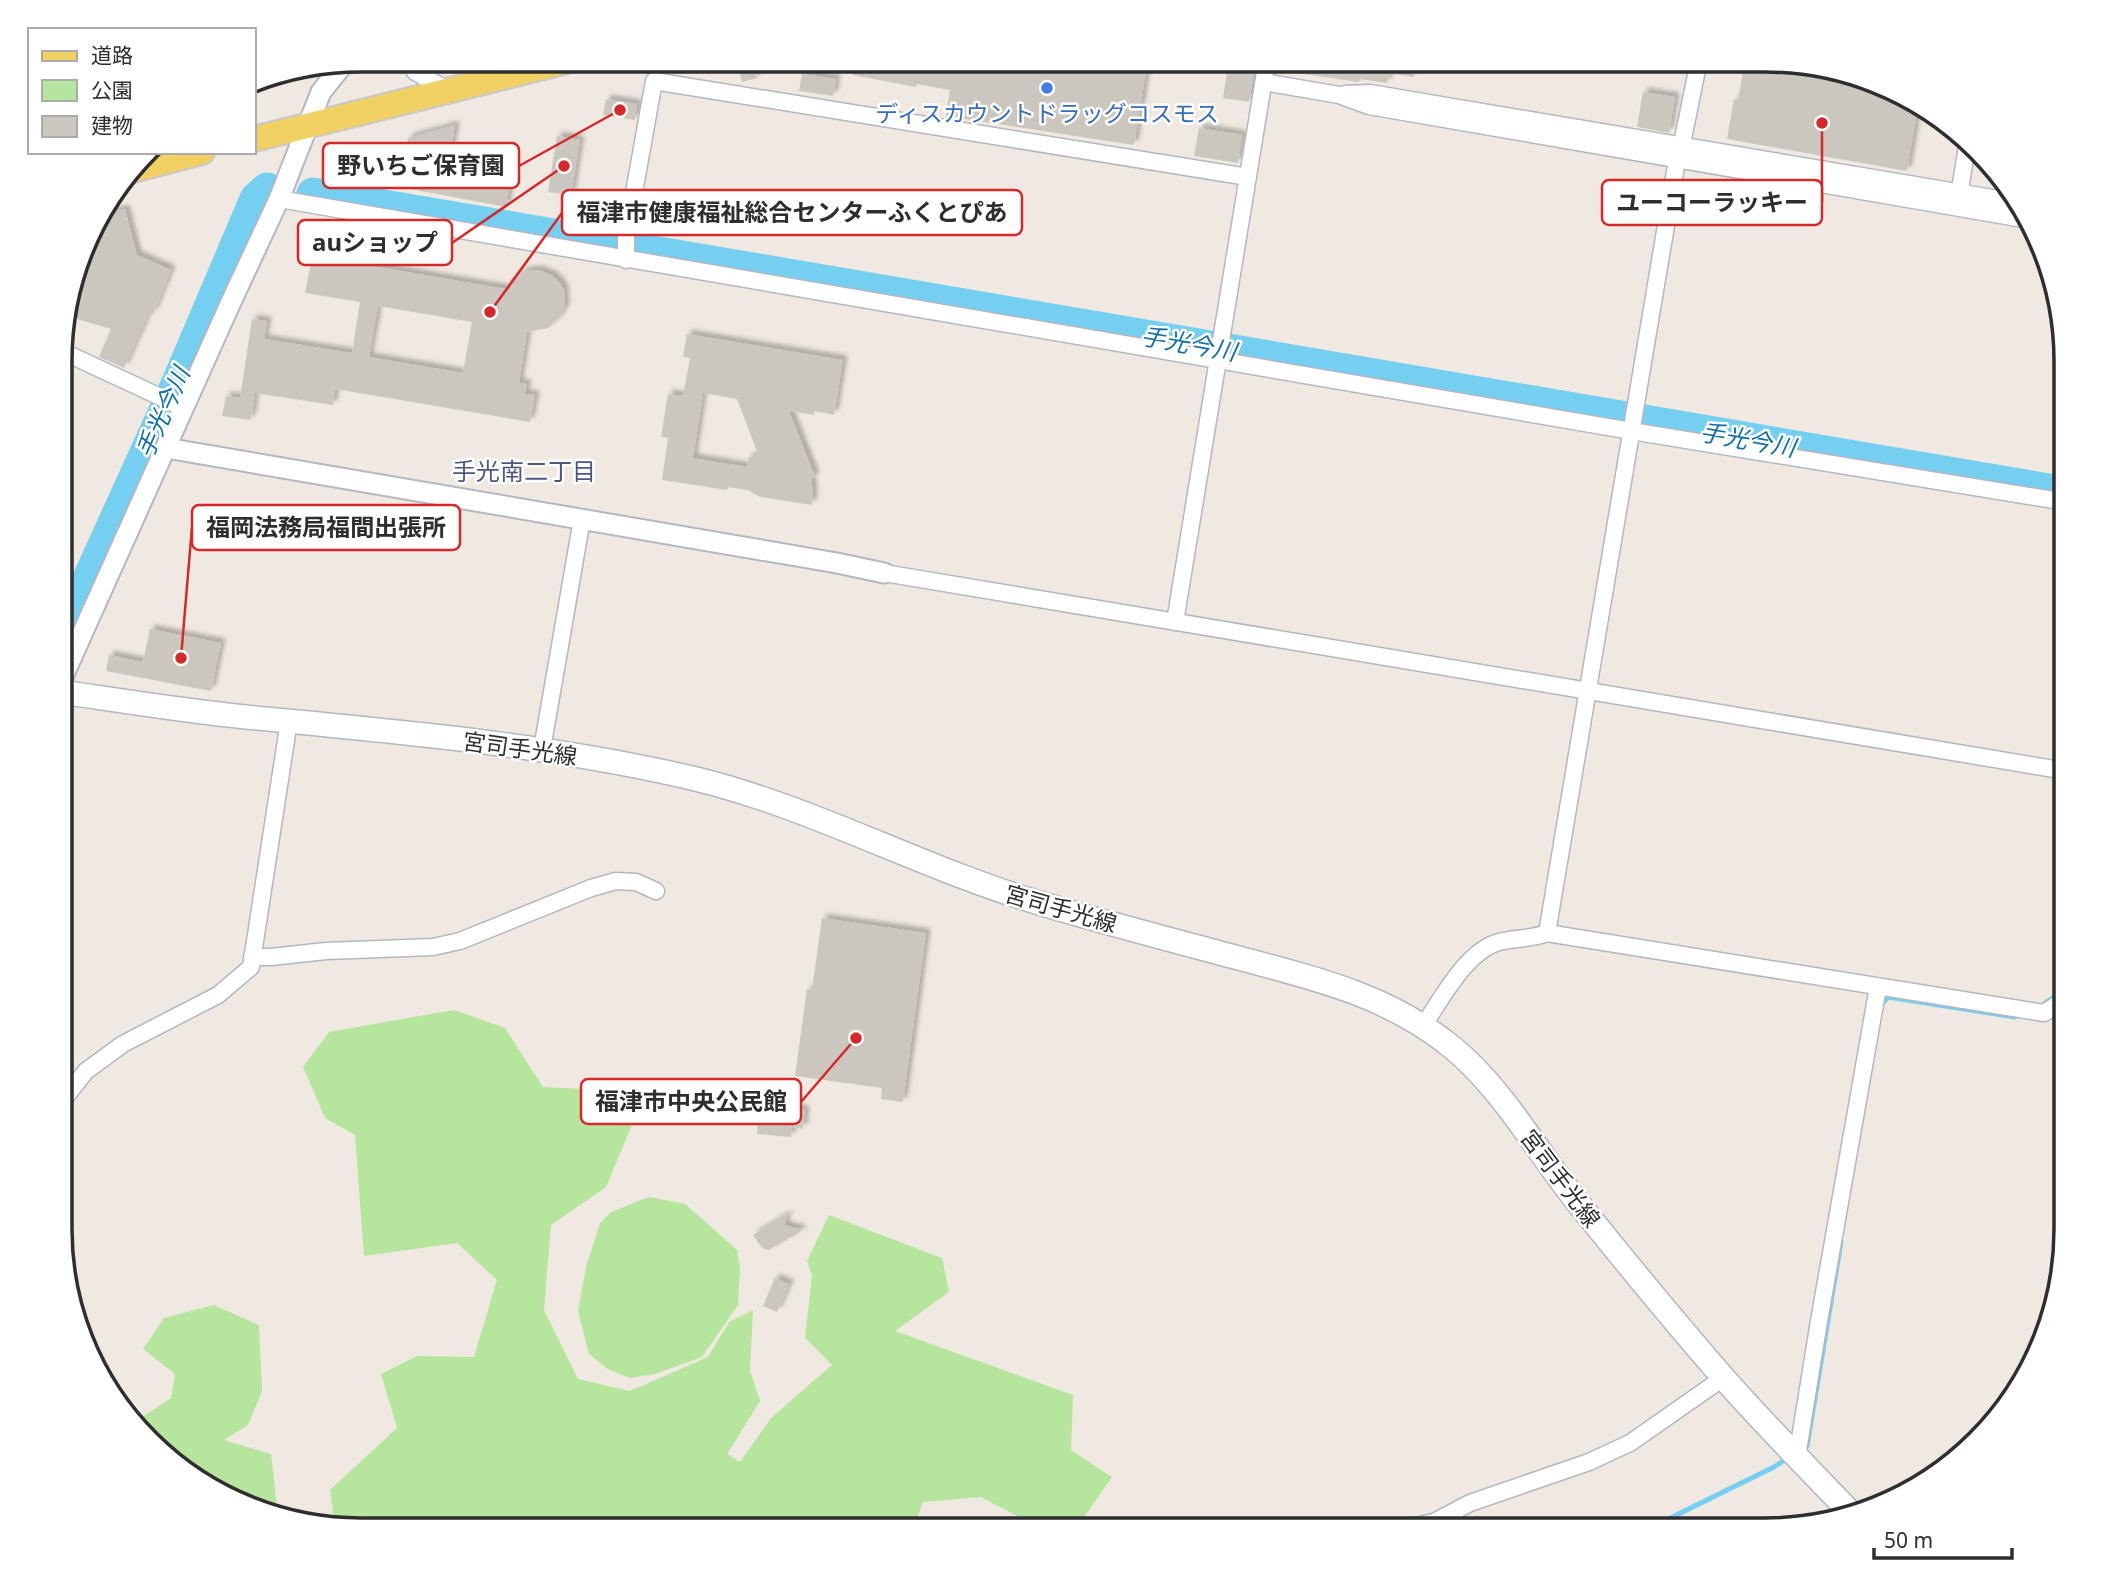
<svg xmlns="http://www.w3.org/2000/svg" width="2126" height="1590" font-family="'Noto Sans','Noto Sans JP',sans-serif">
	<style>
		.green { fill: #b6e59e }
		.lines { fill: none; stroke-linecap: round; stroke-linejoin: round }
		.stream { stroke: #75cff0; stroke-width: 5 }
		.river { stroke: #75cff0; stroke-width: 33 }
		.building { fill: #cbc7bf; fill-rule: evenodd; filter: url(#shadow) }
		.minor-casing { stroke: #b4b7c1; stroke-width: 19 }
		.tertiary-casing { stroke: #b4b7c1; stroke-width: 23 }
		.secondary-casing { stroke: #b4b7c1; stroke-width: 26 }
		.primary-casing { stroke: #c9c9c9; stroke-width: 28 }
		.minor { stroke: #fff; stroke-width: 16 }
		.tertiary { stroke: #fff; stroke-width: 19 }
		.secondary { stroke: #fff; stroke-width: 23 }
		.primary { stroke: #f2d163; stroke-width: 24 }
		.shop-dot { fill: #3f7fe0; stroke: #fff; stroke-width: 2.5 }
		.labels { text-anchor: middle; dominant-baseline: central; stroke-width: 5; stroke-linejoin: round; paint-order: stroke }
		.shop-label { font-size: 23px; fill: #366cbe; stroke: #fff }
		.street-label { font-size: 23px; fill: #2e2e2e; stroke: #fff }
		.water-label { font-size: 24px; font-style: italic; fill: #0d6fa3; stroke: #fff }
		.neighbourhood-label { font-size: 24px; fill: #4d5680; stroke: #fff }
		.rim { fill: none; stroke: #2e2e2e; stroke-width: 3.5 }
		.leader { fill: none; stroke: #d62828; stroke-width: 2.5 }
		.callout-dot { fill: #d62828; stroke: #fff; stroke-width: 2.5 }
		.callout { fill: #fff; stroke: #d62828; stroke-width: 2.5 }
		.callout-label { font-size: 24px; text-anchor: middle; font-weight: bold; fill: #2e2e2e }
	</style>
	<defs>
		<filter id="shadow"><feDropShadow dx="4.5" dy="-4.5" stdDeviation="2" flood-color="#0004"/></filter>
	</defs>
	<rect width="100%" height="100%" fill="#efe9e1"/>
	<g class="green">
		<polygon points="454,1010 505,1028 543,1087 601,1090 632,1125 606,1187 551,1225 544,1310 578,1379 630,1391 708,1357 729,1322 753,1310 750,1371 760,1401 727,1454 740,1462 771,1418 832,1365 805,1338 812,1276 807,1261 829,1215 942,1258 949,1292 895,1331 1073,1395 1071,1450 1112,1477 1075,1530 1044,1530 981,1497 923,1502 913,1530 335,1528 330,1490 397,1428 381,1374 417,1356 474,1357 497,1280 457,1243 364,1256 355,1135 325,1118 303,1067 329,1032"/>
		<polygon points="649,1197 685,1204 737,1250 740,1269 738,1305 702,1357 655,1374 630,1378 608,1369 589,1354 578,1311 586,1267 600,1223 611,1212"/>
		<polygon points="214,1305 259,1325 262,1391 248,1425 224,1440 271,1454 277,1507 276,1515 246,1508 163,1456 136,1421 171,1398 175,1374 143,1349 164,1318"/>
	</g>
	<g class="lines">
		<g class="stream">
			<polyline points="2045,1003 2066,989"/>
			<polyline points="1880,1008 1881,1005 1888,997 2015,1017"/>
			<polyline points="1803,1448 1807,1446 1841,1242"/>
			<polyline points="1646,1530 1774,1467 1789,1457"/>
		</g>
		<g class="river">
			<polyline points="313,194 2066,493"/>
			<polyline points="61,640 180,378 256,199 267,189"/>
		</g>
	</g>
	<g class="building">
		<polygon points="736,60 752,60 757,78 742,82"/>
		<polygon points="855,60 1148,60 1134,145 946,116 950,90 917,84 916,87 853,75"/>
		<polygon points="1229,60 1256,60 1249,102 1223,98"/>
		<polygon points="1277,60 1417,60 1414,77 1389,73 1387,83 1360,79 1359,82 1276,70"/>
		<polygon points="1745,60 1784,60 1880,82 1918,106 1907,171 1727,139 1734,99 1738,100"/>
		<polygon points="802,74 836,79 833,96 799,91"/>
		<polygon points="1643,92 1675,97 1669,133 1637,127"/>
		<polygon points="606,99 637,104 635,120 603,115"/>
		<polygon points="455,125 450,156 513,167 506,207 400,187 408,138"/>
		<polygon points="1199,128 1242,135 1238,163 1194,156"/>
		<polygon points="557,136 580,140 571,195 548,192"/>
		<polygon points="125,209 137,255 171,270 153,314 149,312 124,368 99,357 111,329 70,317 79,280 78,275 98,216"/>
		<path d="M331 249 367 255 366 265 506 289 511 281 525 271 539 270 553 276 560 283 564 290 565 307 560 317 548 328 527 332 519 383 527 384 525 394 535 395 530 422 335 389 333 405 255 393 251 420 222 416 226 396 240 398 252 319 267 321 264 339 352 353 360 302 305 293 311 263 328 266ZM378 306 472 322 463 373 369 357Z"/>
		<path d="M687 334 843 360 834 415 814 411V415L789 411 815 477 811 478 813 492 812 505 760 497 748 490 728 487 727 490 662 480 668 438 661 437 668 394 683 396 690 358 683 357ZM703 393 737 399 758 454 748 458 747 467 693 458Z"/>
		<polygon points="150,629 221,643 211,691 106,671 109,655 143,662"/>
		<polygon points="822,918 926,933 903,1102 881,1099 882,1088 795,1076 807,989 812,990"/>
		<polygon points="759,1105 805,1110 803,1129 792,1127 791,1137 757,1134"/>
		<polygon points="788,1214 784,1225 803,1230 769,1250 762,1248 753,1235"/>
		<polygon points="775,1278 789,1284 777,1312 763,1306"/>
	</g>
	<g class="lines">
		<g class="minor-casing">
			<g id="minor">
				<polyline points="410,60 415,72 448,90"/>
				<polyline points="1264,82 1339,95 1369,106 2029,220"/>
				<polyline points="1345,94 1370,93 2016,202"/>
				<polyline points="279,199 1631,431 2066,502"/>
				<polyline points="1958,202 1968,140"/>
				<polyline points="626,260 626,237 654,81 1248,177"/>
				<polyline points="62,355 68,354 184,408"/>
				<polyline points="884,573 2066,771"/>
				<polyline points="1175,622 1267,60"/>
				<polyline points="542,749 582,519"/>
				<polyline points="1547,933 1677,160 1682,144 1699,60"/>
				<polyline points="252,957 271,957 326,951 433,947 460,941 591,888 616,881 636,882 656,891"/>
				<path d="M1423 1026C1441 1000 1466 951 1499 942 1515 938 1531 939 1547 933L2044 1013 2066 999"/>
				<polyline points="60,1104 86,1071 123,1044 218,995 251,967 289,721"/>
				<polyline points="1797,1457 1819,1321 1878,987"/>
				<polyline points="1395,1530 1434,1522 1470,1503 1589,1462 1630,1443 1723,1378"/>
			</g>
		</g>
		<g class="tertiary-casing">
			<g id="tertiary">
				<polyline points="166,448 837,563 884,573"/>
				<polyline points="61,681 231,302 279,199 321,92 345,62"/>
			</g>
		</g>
		<g class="secondary-casing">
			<path id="secondary" d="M61 692C123 701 184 711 246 717 397 732 548 744 696 779 814 808 920 867 1036 902 1105 923 1176 941 1246 960 1321 980 1391 997 1453 1048 1506 1092 1539 1156 1583 1209 1628 1265 1674 1321 1721 1375 1762 1422 1806 1466 1849 1511"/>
		</g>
		<g class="primary-casing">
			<g id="primary">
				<polyline points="254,139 571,60"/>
				<polyline points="133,170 202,152"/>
			</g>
		</g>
		<use href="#minor" class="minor"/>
		<use href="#tertiary" class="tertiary"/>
		<use href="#secondary" class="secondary"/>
		<use href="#primary" class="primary"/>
	</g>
	<circle class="shop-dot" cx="1047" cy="88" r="7"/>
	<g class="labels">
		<g class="shop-label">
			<text x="1047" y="113">ディスカウントドラッグコスモス</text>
		</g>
		<g class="street-label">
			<text transform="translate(520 748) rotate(8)">宮司手光線</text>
			<text transform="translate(1061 908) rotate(16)">宮司手光線</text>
			<text transform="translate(1561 1178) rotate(53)">宮司手光線</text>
		</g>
		<g class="water-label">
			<text transform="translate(1189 343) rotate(10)">手光今川</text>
			<text transform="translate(162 412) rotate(-66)">手光今川</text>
			<text transform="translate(1748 439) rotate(10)">手光今川</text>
		</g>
		<g class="neighbourhood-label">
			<text x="524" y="470">手光南二丁目</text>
		</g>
	</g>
	<path d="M0 0H2126V1590H0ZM361 72H1765A289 289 0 0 1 2054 361V1229A289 289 0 0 1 1765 1518H361A289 289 0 0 1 72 1229V361A289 289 0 0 1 361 72Z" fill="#fff" fill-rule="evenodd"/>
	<path class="rim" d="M361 72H1765A289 289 0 0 1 2054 361V1229A289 289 0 0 1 1765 1518H361A289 289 0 0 1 72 1229V361A289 289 0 0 1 361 72Z"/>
	<path class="leader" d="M620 110L519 166M1822 123L1822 202M490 312L562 213M564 166L452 243M181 658L192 527M856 1038L801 1102"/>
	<g class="callout-dot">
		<circle cx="620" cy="110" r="7"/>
		<circle cx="1822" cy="123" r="7"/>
		<circle cx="490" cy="312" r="7"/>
		<circle cx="564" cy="166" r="7"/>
		<circle cx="181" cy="658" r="7"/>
		<circle cx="856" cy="1038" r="7"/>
	</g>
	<g class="callout">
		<rect x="323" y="143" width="196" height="45" rx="7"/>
		<rect x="1602" y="180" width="220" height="45" rx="7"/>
		<rect x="562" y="190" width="460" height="45" rx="7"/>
		<rect x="298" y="220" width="154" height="45" rx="7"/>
		<rect x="192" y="505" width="268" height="45" rx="7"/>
		<rect x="581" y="1079" width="220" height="45" rx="7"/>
	</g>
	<g class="callout-label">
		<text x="421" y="174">野いちご保育園</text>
		<text x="1712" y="211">ユーコーラッキー</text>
		<text x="792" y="221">福津市健康福祉総合センターふくとぴあ</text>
		<text x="375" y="251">auショップ</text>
		<text x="326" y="536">福岡法務局福間出張所</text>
		<text x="691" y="1110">福津市中央公民館</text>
	</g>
	<rect x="28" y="28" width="228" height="126" fill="#ffffff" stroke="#ababab" stroke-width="2"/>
	<rect x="42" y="51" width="35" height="10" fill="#f2d163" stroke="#ababab" stroke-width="2"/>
	<text x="91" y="63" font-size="21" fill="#2e2e2e">道路</text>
	<rect x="42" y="80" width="35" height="21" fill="#b6e59e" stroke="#ababab" stroke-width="2"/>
	<text x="91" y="98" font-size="21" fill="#2e2e2e">公園</text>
	<rect x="42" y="116" width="35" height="21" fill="#cbc7bf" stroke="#ababab" stroke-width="2"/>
	<text x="91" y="133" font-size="21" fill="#2e2e2e">建物</text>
	<path d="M1874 1548v10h138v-10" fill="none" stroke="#2e2e2e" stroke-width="3.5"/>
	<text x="1884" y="1548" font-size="21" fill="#2e2e2e" stroke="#ffffff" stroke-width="5" paint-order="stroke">50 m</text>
</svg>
